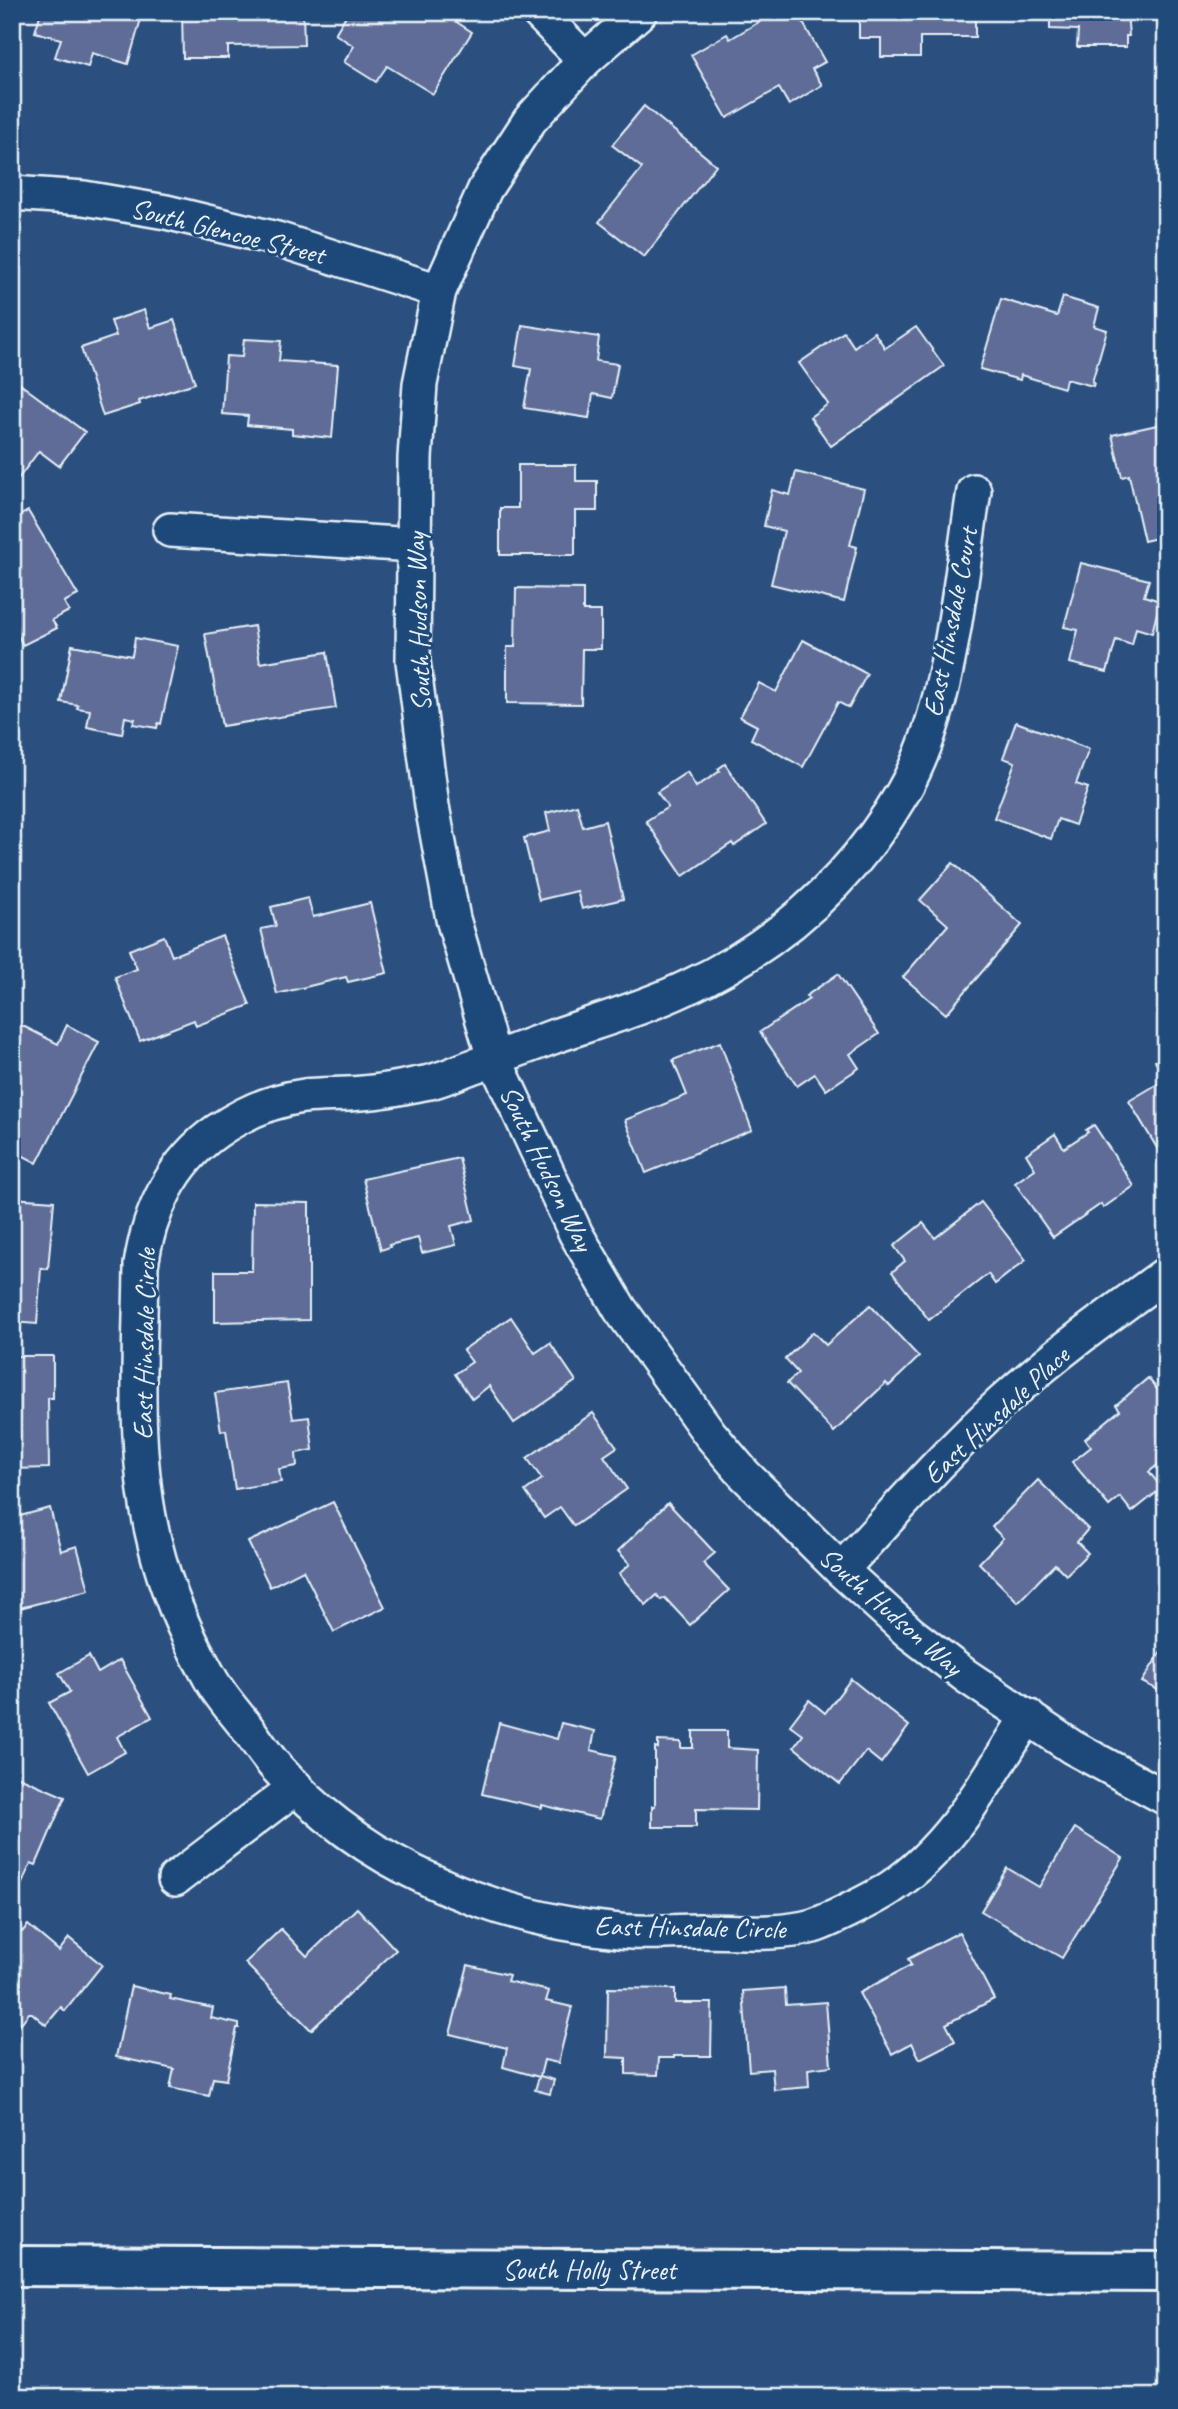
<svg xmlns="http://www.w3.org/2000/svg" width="1178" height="2409" font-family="Caveat,sans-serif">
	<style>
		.building { fill: #5f6c97; stroke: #e8f1f8; stroke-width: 2 }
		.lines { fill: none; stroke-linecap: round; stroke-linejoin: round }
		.minor-casing { stroke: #e8f1f8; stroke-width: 38 }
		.secondary-casing { stroke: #e8f1f8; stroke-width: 44 }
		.minor { stroke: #1f4a7a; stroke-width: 33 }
		.secondary { stroke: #1f4a7a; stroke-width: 38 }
		.labels { text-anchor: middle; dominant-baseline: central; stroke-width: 6; stroke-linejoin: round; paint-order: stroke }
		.street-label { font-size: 28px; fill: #e8f1f8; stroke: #1f4a7a }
	</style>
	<rect width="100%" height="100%" fill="#2b507f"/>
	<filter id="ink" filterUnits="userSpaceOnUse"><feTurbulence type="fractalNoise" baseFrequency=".0143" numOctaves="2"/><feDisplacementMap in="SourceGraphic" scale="14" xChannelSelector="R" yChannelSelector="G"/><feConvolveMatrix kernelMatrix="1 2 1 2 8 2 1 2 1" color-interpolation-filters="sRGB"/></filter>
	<g filter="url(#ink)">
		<g class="building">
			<polygon points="41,12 143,12 128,64 92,53 88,67 55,57 61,39 35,32"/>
			<polygon points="182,12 303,12 304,45 228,46 228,58 183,58"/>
			<polygon points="348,12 441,12 472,32 433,94 387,66 376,82 344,62 354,46 335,34"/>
			<polygon points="776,12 797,12 825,62 812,69 822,85 789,105 779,88 727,118 691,55 727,34 730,39"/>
			<polygon points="859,12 975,12 975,37 920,37 920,57 881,57 881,38 859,38"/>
			<polygon points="1050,12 1127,12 1129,36 1126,36 1126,47 1077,47 1078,30 1050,29"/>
			<polygon points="644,106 716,165 644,257 599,222 642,168 612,145"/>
			<polygon points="1063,297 1099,308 1094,326 1107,330 1092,382 1094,383 1093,386 1066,379 1064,388 1021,375 1020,380 980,369 1001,299 1057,316"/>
			<polygon points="144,310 150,328 174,320 195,383 139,401 140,404 103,416 81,348 116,336 111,321"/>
			<polygon points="522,325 599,337 596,361 618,364 612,398 593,394 589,418 524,408 531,369 515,366"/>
			<polygon points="916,327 944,366 831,446 810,417 828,404 799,363 844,332 854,347 874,332 885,348"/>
			<polygon points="244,339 281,341 279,361 338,365 332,438 292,434 292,429 247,425 248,416 222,414 226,356 242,357"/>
			<polygon points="20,384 85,432 59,466 39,451 15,483 12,481 12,396"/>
			<polygon points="1166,423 1166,536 1144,541 1129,475 1122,477 1112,435"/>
			<polygon points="518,465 576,465 576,481 597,481 597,511 575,511 575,555 500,555 500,508 518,508"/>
			<polygon points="796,472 864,489 850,545 857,547 844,602 771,584 784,531 764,526 772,490 790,495"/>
			<polygon points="28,511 78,595 64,602 69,611 52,620 57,628 23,645 12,625 12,520"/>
			<polygon points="1081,563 1149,580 1144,596 1160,601 1152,633 1136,628 1132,645 1116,640 1107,672 1070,663 1078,630 1064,627"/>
			<polygon points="516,588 583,589 583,611 601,611 601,649 582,649 581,704 507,703 507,647 515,647"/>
			<polygon points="254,626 260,663 327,652 336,708 222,726 205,634"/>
			<polygon points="135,638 178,646 161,724 158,723 157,728 133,724 135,719 125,717 122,734 87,727 90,710 77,708 78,705 61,702 72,645 132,656"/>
			<polygon points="803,640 867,674 849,708 838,702 803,767 751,739 757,726 740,717 759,683 776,692"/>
			<polygon points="1016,722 1089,749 1076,784 1088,788 1075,825 1058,819 1051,839 994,818 1015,762 1003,758"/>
			<polygon points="725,764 766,824 734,846 732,843 683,876 646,821 668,807 657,792 687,772 696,787 720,771 718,769"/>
			<polygon points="577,805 583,827 605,821 623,899 582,909 577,891 539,900 524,838 550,831 546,813"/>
			<polygon points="953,863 1022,925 946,1014 903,977 948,925 920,900"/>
			<polygon points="308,898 313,917 370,903 387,973 348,982 346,977 277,994 261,929 276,926 271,907"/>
			<polygon points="164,936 172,956 222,936 250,1005 196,1026 194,1020 140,1041 115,977 137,969 129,950"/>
			<polygon points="838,974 879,1034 850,1054 859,1068 826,1090 815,1074 797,1086 760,1032 809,999 806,996"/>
			<polygon points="13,1021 58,1044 67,1025 99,1042 37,1163 12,1150"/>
			<polygon points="720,1042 752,1130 646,1173 625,1120 687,1095 673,1060"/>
			<polygon points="1166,1054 1166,1163 1129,1101 1166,1079 1155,1061"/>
			<polygon points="1094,1125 1134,1186 1103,1208 1101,1204 1053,1237 1015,1183 1035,1169 1026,1154 1055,1134 1064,1148 1088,1132 1086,1130"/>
			<polygon points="459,1158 474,1220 451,1226 456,1245 422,1253 418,1238 389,1245 390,1247 381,1250 363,1179"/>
			<polygon points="12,1198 54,1201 48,1269 41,1268 37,1324 12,1322"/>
			<polygon points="253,1202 309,1203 309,1320 215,1322 215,1271 252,1271"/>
			<polygon points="981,1202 1026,1260 995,1284 988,1274 929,1320 892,1272 905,1261 894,1246 923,1223 935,1238"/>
			<polygon points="870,1305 919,1357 889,1386 886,1383 834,1432 787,1383 798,1373 785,1359 813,1332 826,1345"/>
			<polygon points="511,1317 535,1353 550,1343 576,1381 514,1423 489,1386 472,1399 455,1374 472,1362 463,1350"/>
			<polygon points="12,1356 53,1356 53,1398 48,1398 49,1468 12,1469"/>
			<polygon points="1148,1378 1166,1400 1166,1458 1149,1472 1162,1488 1132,1512 1120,1497 1109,1506 1072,1462 1091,1447 1085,1439 1120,1410 1116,1405"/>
			<polygon points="287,1383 293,1419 309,1417 313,1450 296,1453 297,1466 279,1469 281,1482 235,1489 226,1430 221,1431 215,1393"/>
			<polygon points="593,1413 617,1447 604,1456 627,1489 574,1526 560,1507 544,1518 525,1491 542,1479 527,1458"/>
			<polygon points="1038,1480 1088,1529 1077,1542 1088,1553 1066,1575 1055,1564 1018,1602 979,1563 1003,1538 992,1527"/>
			<polygon points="333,1502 385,1607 334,1632 303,1570 270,1587 248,1542"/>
			<polygon points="668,1503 715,1553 703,1563 729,1590 690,1625 665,1598 661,1600 657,1595 646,1605 619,1574 630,1564 618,1551"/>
			<polygon points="50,1508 61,1551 77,1546 89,1590 16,1609 12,1595 12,1518"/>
			<polygon points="1166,1643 1166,1694 1142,1682"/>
			<polygon points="89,1656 98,1673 120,1660 152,1717 117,1737 125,1752 88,1773 49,1703 70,1692 59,1673"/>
			<polygon points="851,1679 909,1726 881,1763 866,1751 840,1784 794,1747 803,1735 790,1725 809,1700 825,1713"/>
			<polygon points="499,1723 557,1739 561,1723 595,1731 591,1750 616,1756 600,1819 542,1805 542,1808 482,1794"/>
			<polygon points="693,1731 727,1731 727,1748 758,1750 757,1810 696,1809 696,1827 652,1827 652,1806 655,1806 655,1747 658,1748 658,1741 681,1742 681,1748 693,1748"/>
			<polygon points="12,1774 65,1797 36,1865 31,1863 16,1897 12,1896"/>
			<polygon points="1075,1828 1123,1858 1062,1958 981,1911 1007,1868 1039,1887"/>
			<polygon points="357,1908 396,1950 311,2030 245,1963 281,1929 307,1956"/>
			<polygon points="28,1925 59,1951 69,1938 102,1965 65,2011 61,2007 46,2025 32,2013 29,2013 18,2027 12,2022 12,1937 19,1929 22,1932"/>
			<polygon points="959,1932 994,1999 946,2024 955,2041 920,2059 912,2043 892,2054 859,1993 911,1965 908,1959"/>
			<polygon points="468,1965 509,1975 507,1981 549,1991 546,2001 572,2007 558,2063 544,2060 540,2076 554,2080 550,2094 535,2090 539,2077 503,2067 507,2048 450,2034"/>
			<polygon points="131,1986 171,1995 170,1999 213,2008 211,2018 239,2024 239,2028 237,2028 226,2080 213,2078 209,2096 170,2088 174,2069 116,2057"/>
			<polygon points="608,1988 675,1989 675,2003 712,2003 711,2056 674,2056 674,2058 659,2058 658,2075 626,2074 626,2058 607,2057"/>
			<polygon points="785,1988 786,2005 826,2002 831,2066 808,2069 809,2087 774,2090 772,2069 749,2071 743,1991"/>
		</g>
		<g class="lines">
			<g class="minor-casing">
				<g id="minor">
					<polyline points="538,12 585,60"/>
					<polyline points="640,12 585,60 530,120 485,189 439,291 420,384 415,458 413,661 432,806 453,919 494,1058 576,1234 620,1309 710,1434 744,1474 841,1570 910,1633 966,1676 1072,1747 1166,1798"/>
					<polyline points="12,193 84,198 166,212 277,239 439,291"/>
					<path d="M974 491C959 586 951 709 903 792 851 881 779 945 686 988 644 1008 598 1021 555 1036 529 1046 503 1055 477 1065 462 1070 446 1078 430 1082 413 1085 397 1089 380 1091 355 1095 329 1094 304 1096 273 1100 242 1114 217 1131 172 1162 149 1213 141 1265 140 1357 132 1454 155 1544 166 1589 186 1635 209 1676 219 1695 234 1711 247 1728 257 1741 266 1756 277 1768 362 1865 494 1919 619 1931 645 1934 672 1931 698 1931 735 1931 777 1936 813 1926 829 1921 875 1898 890 1888 953 1846 988 1778 1028 1716"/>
					<polyline points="170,530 415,545"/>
					<path d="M841 1570C893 1514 944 1455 1001 1403 1052 1356 1109 1315 1166 1274"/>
					<polyline points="175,1879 296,1787"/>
				</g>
			</g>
			<g class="secondary-casing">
				<polyline id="secondary" points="12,2266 1166,2272"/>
			</g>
			<use href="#minor" class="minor"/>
			<use href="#secondary" class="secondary"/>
		</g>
	</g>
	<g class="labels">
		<g class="street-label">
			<text transform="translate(228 231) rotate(14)">South Glencoe Street</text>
			<text transform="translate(418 622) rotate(-92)">South Hudson Way</text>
			<text transform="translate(950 622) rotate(-79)">East Hinsdale Court</text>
			<text transform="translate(547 1168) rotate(64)">South Hudson Way</text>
			<text transform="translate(144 1344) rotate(-89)">East Hinsdale Circle</text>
			<text transform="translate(996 1415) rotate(-43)">East Hinsdale Place</text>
			<text transform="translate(891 1611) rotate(41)">South Hudson Way</text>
			<text transform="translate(690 1927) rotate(1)">East Hinsdale Circle</text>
			<text x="589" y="2269">South Holly Street</text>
		</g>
	</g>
	<rect width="1178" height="2409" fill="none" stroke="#1f4a7a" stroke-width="42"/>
	<rect x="21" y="21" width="1136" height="2367" fill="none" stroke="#e8f1f8" stroke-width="2.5" filter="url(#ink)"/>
</svg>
